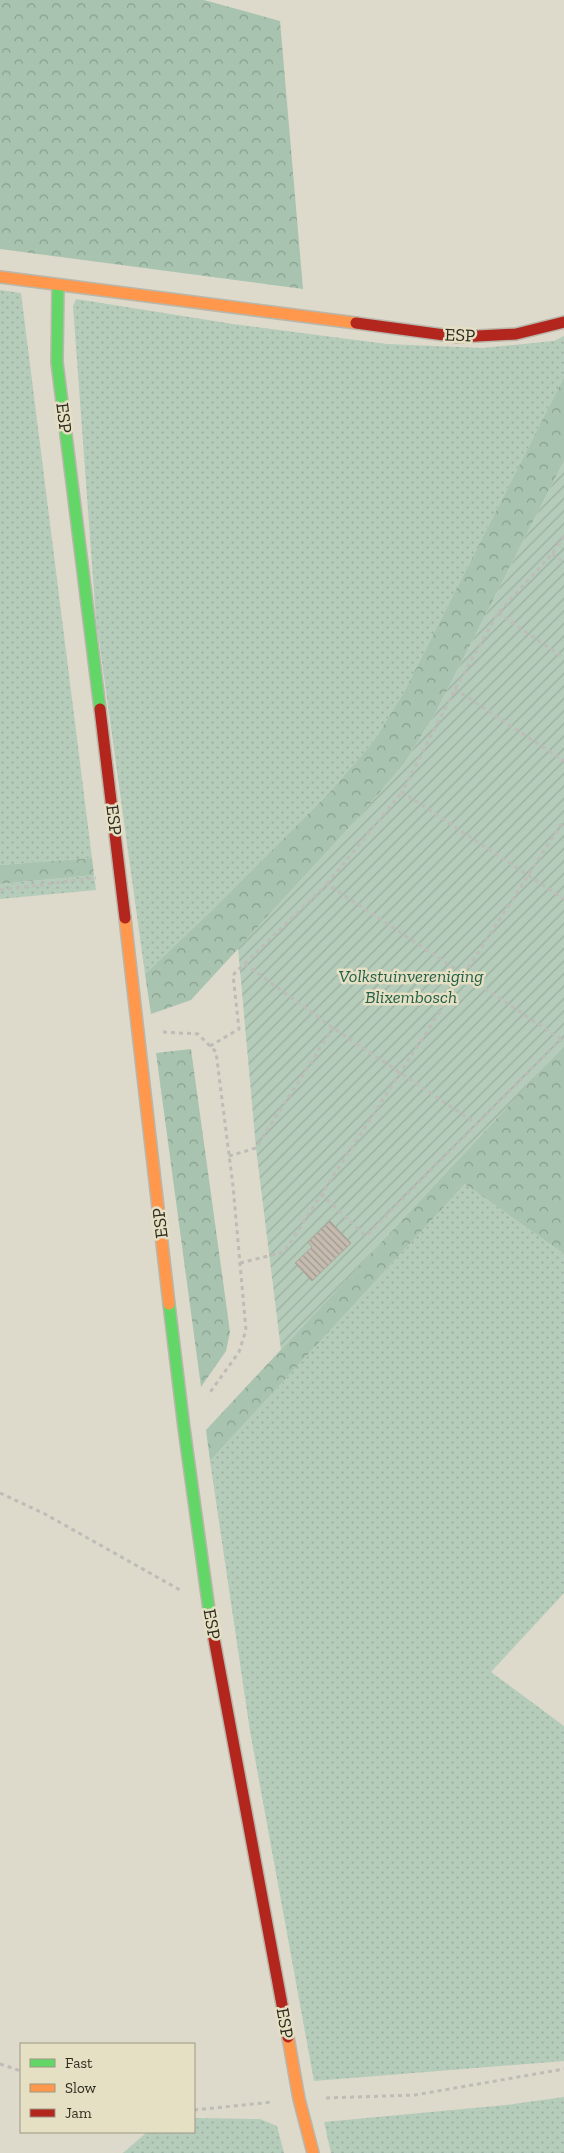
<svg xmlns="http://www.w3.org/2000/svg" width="564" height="2153" font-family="'Zilla Slab',serif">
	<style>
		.grass { fill: url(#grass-dots) }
		.forest { fill: url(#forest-crowns) }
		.garden { fill: url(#garden-furrows) }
		.building { fill: url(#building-back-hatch); stroke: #aca69d }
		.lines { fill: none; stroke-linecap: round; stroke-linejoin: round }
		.fast-casing { stroke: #b9b7ab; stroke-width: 14 }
		.slow-casing { stroke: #b9b7ab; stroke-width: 14 }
		.jam-casing { stroke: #b9b7ab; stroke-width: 14 }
		.path { stroke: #bdbcb6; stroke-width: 3; stroke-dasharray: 4 4; stroke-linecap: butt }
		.fast { stroke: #63d668; stroke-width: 11 }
		.slow { stroke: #ff974d; stroke-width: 11 }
		.jam { stroke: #b3261e; stroke-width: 11 }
		.labels { text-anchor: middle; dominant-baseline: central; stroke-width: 5; stroke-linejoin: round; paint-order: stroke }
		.street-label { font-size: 18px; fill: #2d2b20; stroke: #e5dfc3 }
		.park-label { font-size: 18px; font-style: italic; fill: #216149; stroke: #e5dfc3 }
	</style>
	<defs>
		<pattern id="grass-dots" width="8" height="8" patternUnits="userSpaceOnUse" patternTransform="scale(1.25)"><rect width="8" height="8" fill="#b5ccba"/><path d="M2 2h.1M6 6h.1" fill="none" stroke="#9cafa0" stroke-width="1.8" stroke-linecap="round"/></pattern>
		<pattern id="forest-crowns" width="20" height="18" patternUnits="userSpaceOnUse" patternTransform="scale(1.25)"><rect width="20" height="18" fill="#a8c4b0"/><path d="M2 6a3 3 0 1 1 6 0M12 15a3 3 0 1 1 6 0" fill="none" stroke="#899f8f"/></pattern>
		<pattern id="garden-furrows" width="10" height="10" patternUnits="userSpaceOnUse" patternTransform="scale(1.25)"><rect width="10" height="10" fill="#b5ccba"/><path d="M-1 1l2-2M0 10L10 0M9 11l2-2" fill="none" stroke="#9cafa0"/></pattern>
		<pattern id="building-back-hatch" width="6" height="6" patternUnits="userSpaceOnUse" patternTransform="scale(1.25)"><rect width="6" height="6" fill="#c5bbaf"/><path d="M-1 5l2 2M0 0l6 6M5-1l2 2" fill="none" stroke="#a0988e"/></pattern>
	</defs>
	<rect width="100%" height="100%" fill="#dddacb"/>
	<g class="grass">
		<polygon points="0,290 21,293 92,858 0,865"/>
		<polygon points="76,299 233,324 387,344 482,348 554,341 564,336 564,377 403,694 373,742 329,793 210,912 145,974 96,619 73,306"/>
		<polygon points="94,875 96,890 0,899 0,884"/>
		<polygon points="465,1184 564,1254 564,1593 491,1672 564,1726 564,2061 314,2081 250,1731 210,1461"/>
		<polygon points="564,2097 564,2153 331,2153 324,2122 506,2105"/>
		<polygon points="194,2118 260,2119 277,2126 284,2153 123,2153 147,2132 194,2132"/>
	</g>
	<g class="forest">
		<polygon points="0,0 204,0 280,21 303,289 0,249"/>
		<polygon points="564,377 564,461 436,712 404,764 357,819 191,1000 151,1014 145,974 210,912 329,793 373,742 403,694"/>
		<polygon points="92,858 94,875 0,884 0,865"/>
		<polygon points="564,1046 564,1254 465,1184 210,1461 206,1430"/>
		<polygon points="191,1049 230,1332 226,1351 201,1387 156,1053"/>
	</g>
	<polygon class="garden" points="564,461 564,1046 281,1350 256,1148 238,948 357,819 404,764 436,712"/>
	<polygon class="building" points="330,1221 351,1243 312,1281 295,1263 312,1247 308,1242"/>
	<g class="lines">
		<g class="fast-casing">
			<g id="fast">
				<polyline points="58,285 57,362 100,709"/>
				<polyline points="169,1304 184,1428 210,1617"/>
			</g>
		</g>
		<g class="slow-casing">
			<g id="slow">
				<polyline points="0,277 356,323"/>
				<polyline points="125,918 169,1304"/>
				<polyline points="288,2037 299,2099 313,2153"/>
			</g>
		</g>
		<g class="jam-casing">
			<g id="jam">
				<polyline points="356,323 459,337 516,334 564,322"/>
				<polyline points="100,709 125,918"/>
				<polyline points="210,1617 288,2037"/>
			</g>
		</g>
		<g class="path">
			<polyline points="564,536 552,554 498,613 455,689 402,792 564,899"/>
			<polyline points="552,554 564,562"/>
			<polyline points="498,613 564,658"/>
			<polyline points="455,689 564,761"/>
			<polyline points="327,884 402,792"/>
			<polyline points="0,890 96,878"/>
			<polyline points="245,964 333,1028 477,1124"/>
			<polyline points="163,1032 198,1034 216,1052 233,1186 246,1330 239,1352 208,1395"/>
			<polyline points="210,1046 239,1029 233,975 327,884 561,1039 564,1036"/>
			<polyline points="229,1156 256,1148 333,1028"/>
			<polyline points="321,1194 366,1236 561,1039"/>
			<polyline points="240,1263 284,1252 564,820"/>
			<polyline points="0,1493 45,1514 180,1590"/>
			<polyline points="0,2064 21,2071"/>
			<polyline points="326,2098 415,2095 564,2069"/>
			<polyline points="194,2110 273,2102"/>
		</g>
		<use href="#fast" class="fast"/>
		<use href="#slow" class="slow"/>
		<use href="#jam" class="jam"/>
	</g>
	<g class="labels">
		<g class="street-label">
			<text transform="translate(460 335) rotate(2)">ESP</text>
			<text transform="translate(64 418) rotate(83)">ESP</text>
			<text transform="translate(114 820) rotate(83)">ESP</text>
			<text transform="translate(160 1223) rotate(-97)">ESP</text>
			<text transform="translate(212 1624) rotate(80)">ESP</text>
			<text transform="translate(285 2023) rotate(80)">ESP</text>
		</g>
		<g class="park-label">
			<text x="411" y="976">Volkstuinvereniging<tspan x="411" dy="21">Blixembosch</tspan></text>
		</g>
	</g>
	<rect x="20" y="2043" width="175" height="90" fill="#e5dfc3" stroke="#9b9782"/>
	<rect x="30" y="2059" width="25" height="8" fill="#63d668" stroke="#9b9782"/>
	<text x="65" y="2068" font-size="15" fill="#2d2b20">Fast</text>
	<rect x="30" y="2084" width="25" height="8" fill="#ff974d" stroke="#9b9782"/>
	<text x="65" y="2093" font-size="15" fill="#2d2b20">Slow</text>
	<rect x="30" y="2109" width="25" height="8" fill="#b3261e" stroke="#9b9782"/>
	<text x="65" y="2118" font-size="15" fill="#2d2b20">Jam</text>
</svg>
